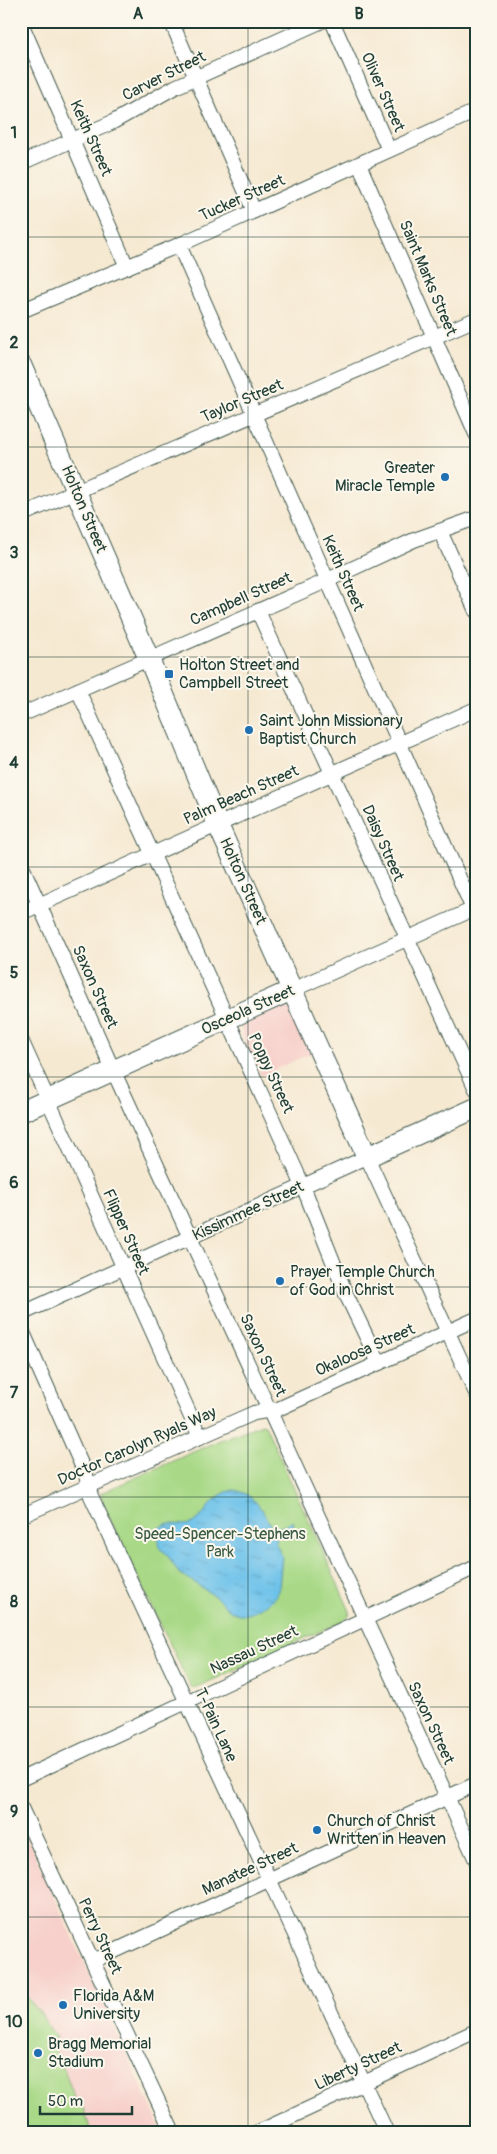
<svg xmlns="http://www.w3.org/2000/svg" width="497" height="2154" font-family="Pangolin,sans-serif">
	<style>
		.built { fill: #f7d0cb }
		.green { fill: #a9d987; stroke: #648b5e }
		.water { fill: url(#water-ripples); stroke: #46808f }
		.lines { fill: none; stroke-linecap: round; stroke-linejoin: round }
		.street-casing { stroke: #3f574c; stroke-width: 16 }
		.secondary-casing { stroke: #3f574c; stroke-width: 22 }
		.street { stroke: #fff; stroke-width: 14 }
		.secondary { stroke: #fff; stroke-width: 20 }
		.grid { fill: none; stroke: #1f3d34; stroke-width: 1; stroke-opacity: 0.55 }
		.poi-dot { fill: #1f6fb2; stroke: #fbf7ec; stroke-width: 2 }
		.labels { text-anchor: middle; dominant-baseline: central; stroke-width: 4; stroke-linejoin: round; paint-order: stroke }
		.street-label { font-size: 16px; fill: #1f3d34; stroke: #fbf7ec }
		.poi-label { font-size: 16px; fill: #1f3d34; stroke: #fbf7ec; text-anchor: start }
		.park-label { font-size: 16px; fill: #3b5c45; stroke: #fbf7ec }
		.neatline { fill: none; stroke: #1f3d34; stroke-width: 2 }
		.grid-label { font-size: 16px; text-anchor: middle; font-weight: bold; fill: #1f3d34 }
	</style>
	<defs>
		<pattern id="water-ripples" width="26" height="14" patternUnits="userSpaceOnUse" patternTransform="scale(1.25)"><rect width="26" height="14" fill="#6ec2ea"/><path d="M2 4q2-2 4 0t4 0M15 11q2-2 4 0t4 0" fill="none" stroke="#5a9fbe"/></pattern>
	</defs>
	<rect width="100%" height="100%" fill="#fbf7ec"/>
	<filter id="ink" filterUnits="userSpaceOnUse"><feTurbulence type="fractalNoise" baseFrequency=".02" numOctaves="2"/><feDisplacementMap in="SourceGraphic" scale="10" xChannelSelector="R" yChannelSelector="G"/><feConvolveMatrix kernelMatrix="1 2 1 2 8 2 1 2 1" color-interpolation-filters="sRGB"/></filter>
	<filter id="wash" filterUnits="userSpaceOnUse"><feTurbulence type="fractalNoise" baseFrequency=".0096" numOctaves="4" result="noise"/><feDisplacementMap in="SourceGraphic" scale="20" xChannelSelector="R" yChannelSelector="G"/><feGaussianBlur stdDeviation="1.12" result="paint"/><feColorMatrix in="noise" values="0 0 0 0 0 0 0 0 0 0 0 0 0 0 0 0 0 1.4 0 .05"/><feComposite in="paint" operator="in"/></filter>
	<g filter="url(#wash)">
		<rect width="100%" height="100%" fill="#f6e9d2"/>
		<g class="built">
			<polygon points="285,1006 291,1010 311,1053 261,1076 243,1037 241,1027 242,1025"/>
			<polygon points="21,1825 45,1877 163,2133 21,2133"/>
		</g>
		<g class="green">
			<polygon points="262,1424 265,1425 350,1611 349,1616 343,1621 195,1688 191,1688 103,1504 101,1493 220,1440"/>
			<polygon points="21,1990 41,2014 56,2038 49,2041 62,2064 76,2101 82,2100 91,2133 21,2133"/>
		</g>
		<path class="water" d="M234 1490C256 1494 264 1513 273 1531L293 1521 294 1525 276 1537 275 1542 282 1556 279 1588 276 1595 269 1603 248 1614H239L230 1611 216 1597 178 1572 166 1553 160 1549 157 1530C167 1519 180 1527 191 1524 204 1520 210 1494 234 1490Z"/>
	</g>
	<g filter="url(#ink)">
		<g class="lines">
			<g class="street-casing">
				<g id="street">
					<polyline points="171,21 254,211"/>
					<polyline points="332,21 389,150"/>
					<polyline points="21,23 127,267"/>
					<polyline points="21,163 113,122 175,87 322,21"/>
					<polyline points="359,164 476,434"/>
					<polyline points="179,245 476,916"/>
					<polyline points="21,311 179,245 476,111"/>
					<polyline points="21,515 476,319"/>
					<polyline points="440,531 476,611"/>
					<polyline points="258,611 476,1089"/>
					<polyline points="78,690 303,1186 346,1294 379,1363"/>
					<polyline points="21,715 317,585 414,540 476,518"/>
					<polyline points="21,864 113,1070 476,1860"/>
					<polyline points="21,913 476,709"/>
					<polyline points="292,990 476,908"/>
					<polyline points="21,1040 200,1437"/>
					<polyline points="21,1314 367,1157 476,1393"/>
					<polyline points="21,1328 86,1475 91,1496 387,2133"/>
					<polyline points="21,1516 254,1413 278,1409 476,1319"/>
					<polyline points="21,1779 476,1567"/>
					<polyline points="21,1808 173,2133"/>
					<polyline points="93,1961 476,1784"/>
					<polyline points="256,2133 476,2031"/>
				</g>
			</g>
			<g class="secondary-casing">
				<g id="secondary">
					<polyline points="21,365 149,659 218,825 367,1157 476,1108"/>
					<polyline points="21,1112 292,990"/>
				</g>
			</g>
			<use href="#street" class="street"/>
			<use href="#secondary" class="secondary"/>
		</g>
	</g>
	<path class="grid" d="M248 21V2133M21 237H476M21 447H476M21 657H476M21 867H476M21 1077H476M21 1287H476M21 1497H476M21 1707H476M21 1917H476"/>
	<g class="poi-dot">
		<circle cx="445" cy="477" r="5"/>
		<rect x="164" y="669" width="10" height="10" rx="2.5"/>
		<circle cx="249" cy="730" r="5"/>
		<circle cx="280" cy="1281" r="5"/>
		<circle cx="317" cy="1830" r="5"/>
		<circle cx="63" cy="2005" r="5"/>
		<circle cx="38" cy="2053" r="5"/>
	</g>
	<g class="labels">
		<g class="street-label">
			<text transform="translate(164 76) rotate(-27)">Carver Street</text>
			<text transform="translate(383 92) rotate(66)">Oliver Street</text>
			<text transform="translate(91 138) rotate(66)">Keith Street</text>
			<text transform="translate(242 198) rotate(-24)">Tucker Street</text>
			<text transform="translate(428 278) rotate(67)">Saint Marks Street</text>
			<text transform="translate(242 401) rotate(-23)">Taylor Street</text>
			<text transform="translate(84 509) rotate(67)">Holton Street</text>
			<text transform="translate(343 573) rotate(66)">Keith Street</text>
			<text transform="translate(241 599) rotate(-24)">Campbell Street</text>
			<text transform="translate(241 795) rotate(-24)">Palm Beach Street</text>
			<text transform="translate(383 843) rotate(66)">Daisy Street</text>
			<text transform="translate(243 881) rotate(66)">Holton Street</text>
			<text transform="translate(95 987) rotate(66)">Saxon Street</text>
			<text transform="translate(248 1010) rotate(-24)">Osceola Street</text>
			<text transform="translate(271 1073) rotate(65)">Poppy Street</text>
			<text transform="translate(248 1211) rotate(-25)">Kissimmee Street</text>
			<text transform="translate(126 1232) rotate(66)">Flipper Street</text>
			<text transform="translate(365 1350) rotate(-24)">Okaloosa Street</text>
			<text transform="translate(263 1355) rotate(65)">Saxon Street</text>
			<text transform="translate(137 1446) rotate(-24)">Doctor Carolyn Ryals Way</text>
			<text transform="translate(254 1650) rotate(-25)">Nassau Street</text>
			<text transform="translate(431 1723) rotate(65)">Saxon Street</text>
			<text transform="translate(216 1725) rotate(65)">T-Pain Lane</text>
			<text transform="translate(250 1869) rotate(-25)">Manatee Street</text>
			<text transform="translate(100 1936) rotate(65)">Perry Street</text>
			<text transform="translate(358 2066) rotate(-25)">Liberty Street</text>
		</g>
		<g class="poi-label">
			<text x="435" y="468" text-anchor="end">Greater<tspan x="435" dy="18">Miracle Temple</tspan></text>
			<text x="179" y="665">Holton Street and<tspan x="179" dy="18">Campbell Street</tspan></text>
			<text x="259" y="721">Saint John Missionary<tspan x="259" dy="18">Baptist Church</tspan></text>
			<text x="290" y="1272">Prayer Temple Church<tspan x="290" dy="18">of God in Christ</tspan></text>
			<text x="327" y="1821">Church of Christ<tspan x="327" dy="18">Written in Heaven</tspan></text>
			<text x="73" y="1996">Florida A&amp;M<tspan x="73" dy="18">University</tspan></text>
			<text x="48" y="2044">Bragg Memorial<tspan x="48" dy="18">Stadium</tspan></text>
		</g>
		<g class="park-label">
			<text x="220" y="1534">Speed-Spencer-Stephens<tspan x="220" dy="18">Park</tspan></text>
		</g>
	</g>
	<rect width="497" height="2154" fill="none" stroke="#fbf7ec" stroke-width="55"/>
	<path d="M40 2106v8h92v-8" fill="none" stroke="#1f3d34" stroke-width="2.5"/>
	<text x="48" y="2106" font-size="15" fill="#1f3d34" stroke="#fbf7ec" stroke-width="4" paint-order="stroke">50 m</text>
	<rect x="28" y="28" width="442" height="2098" class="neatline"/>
	<g class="grid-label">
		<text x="138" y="19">A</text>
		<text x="359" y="19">B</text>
		<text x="14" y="138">1</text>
		<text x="14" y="348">2</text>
		<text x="14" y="558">3</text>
		<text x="14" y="768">4</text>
		<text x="14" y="978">5</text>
		<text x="14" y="1188">6</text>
		<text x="14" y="1398">7</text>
		<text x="14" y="1607">8</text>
		<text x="14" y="1817">9</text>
		<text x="14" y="2027">10</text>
	</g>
</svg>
